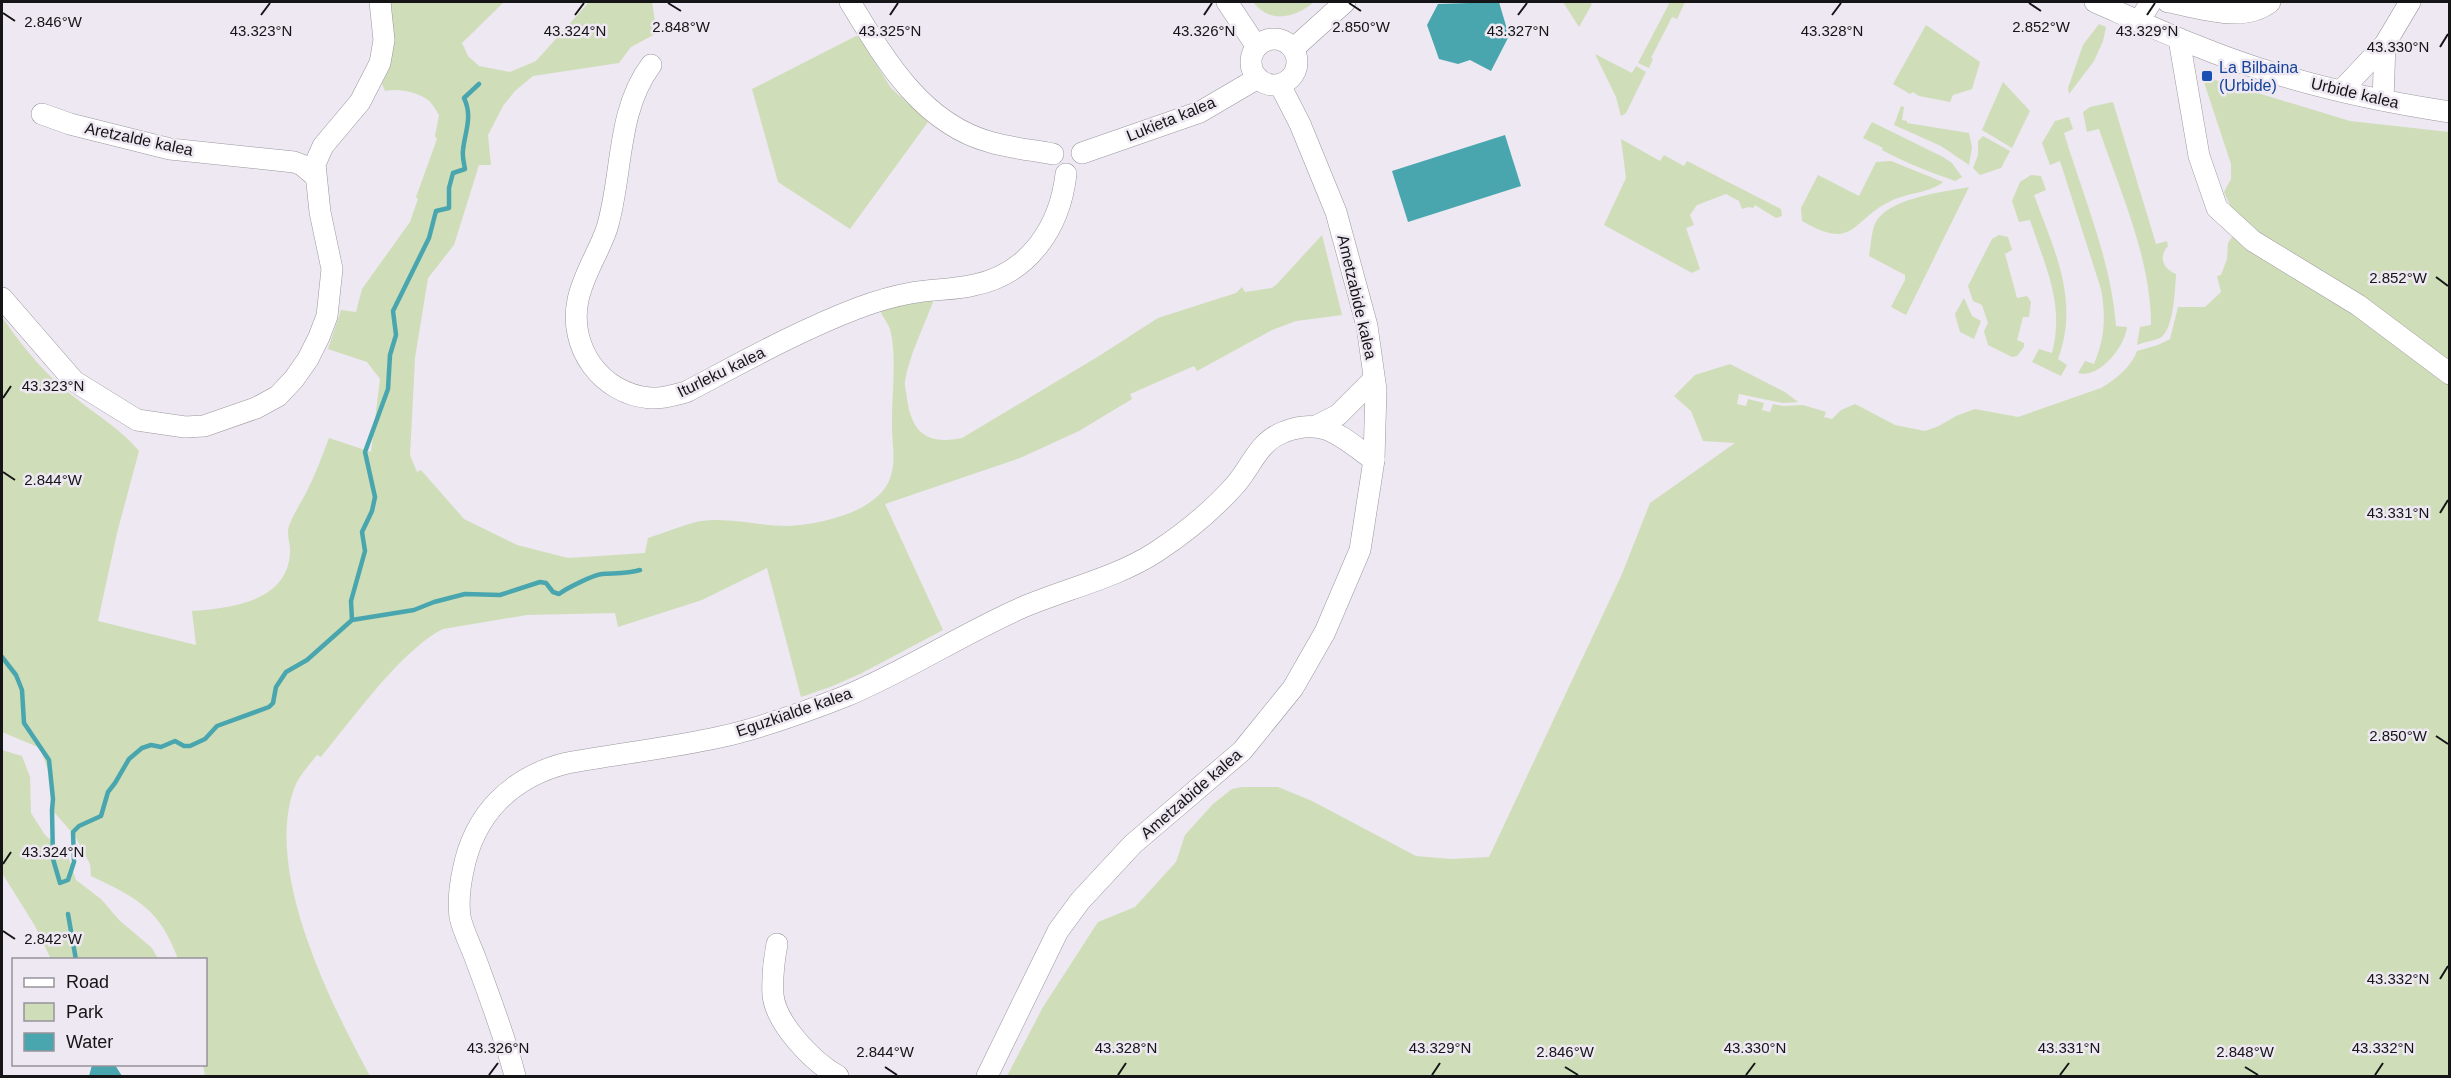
<svg xmlns="http://www.w3.org/2000/svg" width="2451" height="1078" font-family="Helvetica,sans-serif">
	<style>
		.green { fill: #cfdeb8 }
		.water { fill: #4aa6ae }
		.lines { fill: none; stroke-linecap: round; stroke-linejoin: round }
		.stream { stroke: #4aa6ae; stroke-width: 4.5 }
		.minor-casing { stroke: #9b969f; stroke-width: 22 }
		.minor { stroke: #fff; stroke-width: 21 }
		.ticks { fill: none; stroke: #151417; stroke-width: 2 }
		.transit-dot { fill: #1a4fb4; stroke: #ede8f1; stroke-width: 2 }
		.labels { text-anchor: middle; dominant-baseline: central; stroke-width: 5; stroke-linejoin: round; paint-order: stroke }
		.transit-label { font-size: 16px; fill: #164399; stroke: #ede8f1; text-anchor: start }
		.street-label { font-size: 16px; fill: #151417; stroke: #ede8f1 }
		.ticks-label { font-size: 15px; text-anchor: middle; fill: #151417; stroke: #ede8f1; stroke-width: 5; stroke-linejoin: round; paint-order: stroke }
	</style>
	<rect width="100%" height="100%" fill="#ede8f1"/>
	<g class="green">
		<path d="M389 2H504L462 43 468 56 479 66 510 72 536 61 589 2H652L657 33 631 47 619 63 533 76 515 91 503 106 488 135 491 165H479L454 245 428 278 415 358 410 455 417 472 421 470 464 519 517 545 568 558 645 553 648 538C664 533 680 526 696 522 726 516 757 526 787 526 818 525 873 513 888 483 898 464 891 441 892 420 892 393 897 355 890 329 888 324 884 318 881 313L883 309 931 300 933 302C924 326 909 356 905 381 904 387 907 394 907 399 912 433 927 445 962 438L1099 356 1158 318 1236 293 1242 287 1245 292 1272 288 1277 284 1322 235 1342 315 1296 321 1272 330 1197 371 1194 366 1130 394 1132 399 1079 431 1020 458 885 504 943 630 860 674 830 687 801 697 767 568 702 600 618 627 615 613 527 615 443 629C402 649 351 721 321 757L317 755C309 765 298 777 294 789 264 872 331 1004 370 1076H205L203 1065 206 1064V960L178 959C160 909 137 898 91 876L90 864 75 836 53 811 49 773 40 748 2 732V317C23 348 47 377 78 400 99 417 121 429 139 451L117 533 98 621 196 645 192 611C229 608 286 603 290 554 291 545 286 535 289 526 293 515 300 504 306 493 315 475 322 457 329 438L371 452 380 379 367 362 328 349 341 310 356 312 362 289 410 222 418 199 416 197 437 139 435 136 439 115C436 110 432 103 428 100 417 92 398 88 385 91L382 84Z"/>
		<path d="M1253 2H1314C1296 17 1271 25 1253 2Z"/>
		<polygon points="1563,2 1588,2 1592,4 1579,27"/>
		<polygon points="1670,2 1685,2 1677,19 1672,17 1651,58 1653,59 1649,68 1638,63"/>
		<polygon points="2099,24 2106,27 2103,41 2094,61 2069,94 2068,88 2083,45"/>
		<polygon points="1926,25 1980,62 1972,89 1953,95 1950,102 1919,96 1913,92 1910,94 1893,84"/>
		<polygon points="858,35 891,88 928,122 850,229 778,182 752,89"/>
		<polygon points="1595,54 1632,73 1636,66 1646,72 1626,113 1621,116 1616,97"/>
		<path d="M2202 76 2350 121 2449 132V1076H1007L1043 1007 1098 922 1135 907 1176 862 1185 835 1213 804 1232 789 1242 787H1278L1312 801 1416 856 1451 859 1489 857 1622 574 1650 503 1735 443 1703 441 1691 411 1674 396 1695 375 1730 364 1785 392 1798 402 1783 403 1739 394 1737 404 1746 406 1748 399 1764 403 1762 410 1770 412 1773 404 1783 406 1803 405 1826 412 1824 417 1832 419 1841 410 1855 404 1895 425 1925 431 1939 426 1956 416 1975 409 2018 417 2101 388C2115 380 2132 366 2137 351L2158 345 2170 339 2178 307H2205L2221 292 2217 276 2221 275 2227 259 2228 243 2242 222 2233 211 2224 192 2231 179V164Z"/>
		<polygon points="2003,82 2030,111 2012,148 1982,130"/>
		<path d="M2113 102 2156 244 2167 241 2168 246C2158 257 2163 269 2176 274 2175 289 2174 330 2160 338 2153 341 2144 342 2137 345L2140 327 2151 325C2151 258 2120 191 2099 129L2087 132 2083 112 2090 107Z"/>
		<polygon points="1901,106 1904,107 1902,120 1907,121 1907,123 1969,133 1972,147 1969,165 1941,146 1894,125"/>
		<path d="M2069 117 2073 129 2064 133C2083 196 2111 260 2116 326L2127 327C2125 346 2100 379 2078 373L2085 361 2094 364C2105 338 2106 317 2101 289L2060 161 2050 165 2042 143 2055 121Z"/>
		<path d="M1872 122 1943 157 1952 163 1962 177 1955 181C1930 172 1906 163 1882 150L1883 148 1863 138Z"/>
		<polygon points="1983,136 2010,151 2001,168 1980,175 1973,168 1978,155 1978,141"/>
		<polygon points="1621,139 1660,161 1664,155 1684,166 1687,161 1781,209 1782,216 1776,218 1755,205 1753,208 1749,207 1742,209 1739,201 1726,194 1697,205 1690,215 1694,225 1686,228 1700,269 1692,273 1604,225 1626,178"/>
		<path d="M1891 161 1943 182C1930 193 1906 193 1891 201 1850 220 1856 252 1802 221L1801 208 1818 175 1859 196 1876 162Z"/>
		<path d="M2031 175 2041 176 2046 190 2034 195C2054 250 2080 300 2058 359L2067 365 2061 376 2032 362 2039 349 2052 353C2065 304 2045 266 2030 220L2019 222 2012 201 2020 182Z"/>
		<path d="M1969 187 1906 315 1891 307 1905 280V275L1869 256C1871 246 1871 233 1875 224 1886 198 1944 192 1969 187Z"/>
		<polygon points="1999,235 2008,237 2012,250 2005,254 2017,298 2027,296 2031,302 2029,317 2023,317 2017,340 2024,343 2024,347 2017,356 2012,357 1988,345 1984,331 1988,323 1982,305 1973,301 1968,286 1992,239"/>
		<polygon points="1964,298 1972,316 1981,321 1974,339 1960,332 1955,314"/>
		<polygon points="2,750 22,756 30,777 31,813 45,835 68,856 76,880 101,899 119,920 152,948 158,959 51,959 35,926 2,873"/>
	</g>
	<g class="water">
		<polygon points="1499,2 1509,36 1491,71 1470,60 1458,64 1439,59 1427,25 1438,4"/>
		<polygon points="1505,135 1521,186 1408,222 1392,171"/>
		<polygon points="92,1065 115,1065 122,1076 89,1076"/>
	</g>
	<g class="lines">
		<g class="stream">
			<path d="M352 620 351 601 365 551 362 532 372 511 375 497 365 452 388 389 390 355 396 335 393 311 429 238 436 211 449 208V188L453 173 465 169C464 163 462 157 463 150 465 131 473 117 464 98L479 84"/>
			<path d="M2 657 16 675 22 690 24 723 49 760 53 799 52 810 53 859 60 883 68 880 74 862 73 832 79 826 101 816 108 792 115 783 129 759 142 748 151 745 161 747 175 741 184 746H190L205 739 217 726 269 707 273 703 276 687 286 672 307 660 352 620 414 610 434 602 465 594 500 595 540 582 546 583 553 592 559 594C567 588 593 575 602 574 615 573 627 574 640 570"/>
			<polyline points="68,914 76,960"/>
		</g>
		<g class="minor-casing">
			<g id="minor">
				<path d="M850 2C884 58 921 123 990 142 1010 148 1032 150 1053 154"/>
				<polyline points="1227,2 1257,47"/>
				<path d="M2095 2C2152 27 2210 54 2270 72 2328 90 2389 103 2450 112"/>
				<path d="M2168 2C2199 7 2243 24 2270 2"/>
				<polyline points="2139,21 2151,2"/>
				<circle cx="1274" cy="62" r="23"/>
				<polyline points="2179,39 2199,156 2217,208 2253,241 2358,305 2450,374"/>
				<polyline points="1293,49 1345,2"/>
				<path d="M651 65C616 112 623 175 607 228 599 252 583 275 578 300 568 347 601 394 650 398 662 399 674 395 686 392 743 362 798 331 858 308 874 302 894 296 911 293 932 289 954 290 974 285 1029 274 1060 227 1066 174"/>
				<polyline points="2341,91 2385,44 2410,2"/>
				<polyline points="2383,100 2385,44"/>
				<polyline points="42,114 70,124 170,149 294,162 302,165 315,176"/>
				<polyline points="1082,153 1200,112 1258,78"/>
				<polyline points="2,298 74,381 137,420 185,427 204,426 256,408 278,396 294,379 308,359 319,337 327,316 332,269 320,212 315,164 323,146 360,102 380,63 384,40 380,2"/>
				<polyline points="1318,425 1338,415 1374,379"/>
				<path d="M777 944C774 960 772 978 773 995 776 1024 813 1062 838 1076"/>
				<path d="M515 1076C505 1037 490 998 476 960 471 946 463 931 460 917 458 902 460 885 463 871 474 814 511 777 567 763 617 754 670 748 720 737 762 728 805 712 846 696 906 671 962 634 1021 608 1065 589 1116 578 1156 552 1185 533 1213 510 1236 484 1252 465 1259 441 1284 432 1324 416 1342 438 1374 460"/>
				<polyline points="987,1076 1058,931 1080,901 1133,844 1242,751 1293,688 1325,632 1360,550 1374,460 1375,424 1376,390 1367,326 1336,212 1300,124 1280,85"/>
			</g>
		</g>
		<use href="#minor" class="minor"/>
	</g>
	<path class="ticks" d="M668 3 681 11M1349 3 1361 11M2029 3 2041 11M3 13 15 21M261 15 270 3M575 15 584 3M890 15 898 3M1204 15 1212 3M1518 15 1527 3M1832 15 1841 3M2147 15 2155 3M2440 47 2448 34M2436 277 2448 286M3 398 11 386M3 472 15 480M2440 513 2448 500M2436 736 2448 744M3 864 11 852M3 931 15 939M2440 979 2448 966M885 1067 897 1075M1565 1067 1578 1075M2245 1067 2258 1075M489 1075 498 1063M1118 1075 1126 1063M1432 1075 1440 1063M1746 1075 1755 1063M2060 1075 2069 1063M2375 1075 2383 1063"/>
	<rect class="transit-dot" x="2201" y="70" width="12" height="12" rx="3"/>
	<g class="labels">
		<g class="transit-label">
			<text x="2219" y="67">La Bilbaina<tspan x="2219" dy="18">(Urbide)</tspan></text>
		</g>
		<g class="street-label">
			<text transform="translate(2355 93) rotate(13)">Urbide kalea</text>
			<text transform="translate(1171 119) rotate(-22)">Lukieta kalea</text>
			<text transform="translate(139 139) rotate(12)">Aretzalde kalea</text>
			<text transform="translate(1357 297) rotate(77)">Ametzabide kalea</text>
			<text transform="translate(721 372) rotate(-26)">Iturleku kalea</text>
			<text transform="translate(794 712) rotate(-19)">Eguzkialde kalea</text>
			<text transform="translate(1191 794) rotate(-41)">Ametzabide kalea</text>
		</g>
	</g>
	<g class="ticks-label">
		<text x="53" y="27">2.846°W</text>
		<text x="681" y="32">2.848°W</text>
		<text x="1361" y="32">2.850°W</text>
		<text x="2041" y="32">2.852°W</text>
		<text x="261" y="36">43.323°N</text>
		<text x="575" y="36">43.324°N</text>
		<text x="890" y="36">43.325°N</text>
		<text x="1204" y="36">43.326°N</text>
		<text x="1518" y="36">43.327°N</text>
		<text x="1832" y="36">43.328°N</text>
		<text x="2147" y="36">43.329°N</text>
		<text x="2398" y="52">43.330°N</text>
		<text x="2398" y="283">2.852°W</text>
		<text x="53" y="391">43.323°N</text>
		<text x="53" y="485">2.844°W</text>
		<text x="2398" y="518">43.331°N</text>
		<text x="2398" y="741">2.850°W</text>
		<text x="53" y="857">43.324°N</text>
		<text x="53" y="944">2.842°W</text>
		<text x="2398" y="984">43.332°N</text>
		<text x="498" y="1053">43.326°N</text>
		<text x="1126" y="1053">43.328°N</text>
		<text x="1440" y="1053">43.329°N</text>
		<text x="1755" y="1053">43.330°N</text>
		<text x="2069" y="1053">43.331°N</text>
		<text x="2383" y="1053">43.332°N</text>
		<text x="885" y="1057">2.844°W</text>
		<text x="1565" y="1057">2.846°W</text>
		<text x="2245" y="1057">2.848°W</text>
	</g>
	<rect width="2451" height="1078" fill="none" stroke="#151417" stroke-width="6"/>
	<rect x="12" y="958" width="195" height="108" fill="#ede8f1" stroke="#97939a" stroke-width="1.5"/>
	<rect x="24" y="978" width="30" height="9" fill="#ffffff" stroke="#97939a" stroke-width="1.5"/>
	<text x="66" y="988" font-size="18" fill="#151417">Road</text>
	<rect x="24" y="1003" width="30" height="18" fill="#cfdeb8" stroke="#97939a" stroke-width="1.5"/>
	<text x="66" y="1018" font-size="18" fill="#151417">Park</text>
	<rect x="24" y="1033" width="30" height="18" fill="#4aa6ae" stroke="#97939a" stroke-width="1.5"/>
	<text x="66" y="1048" font-size="18" fill="#151417">Water</text>
</svg>
